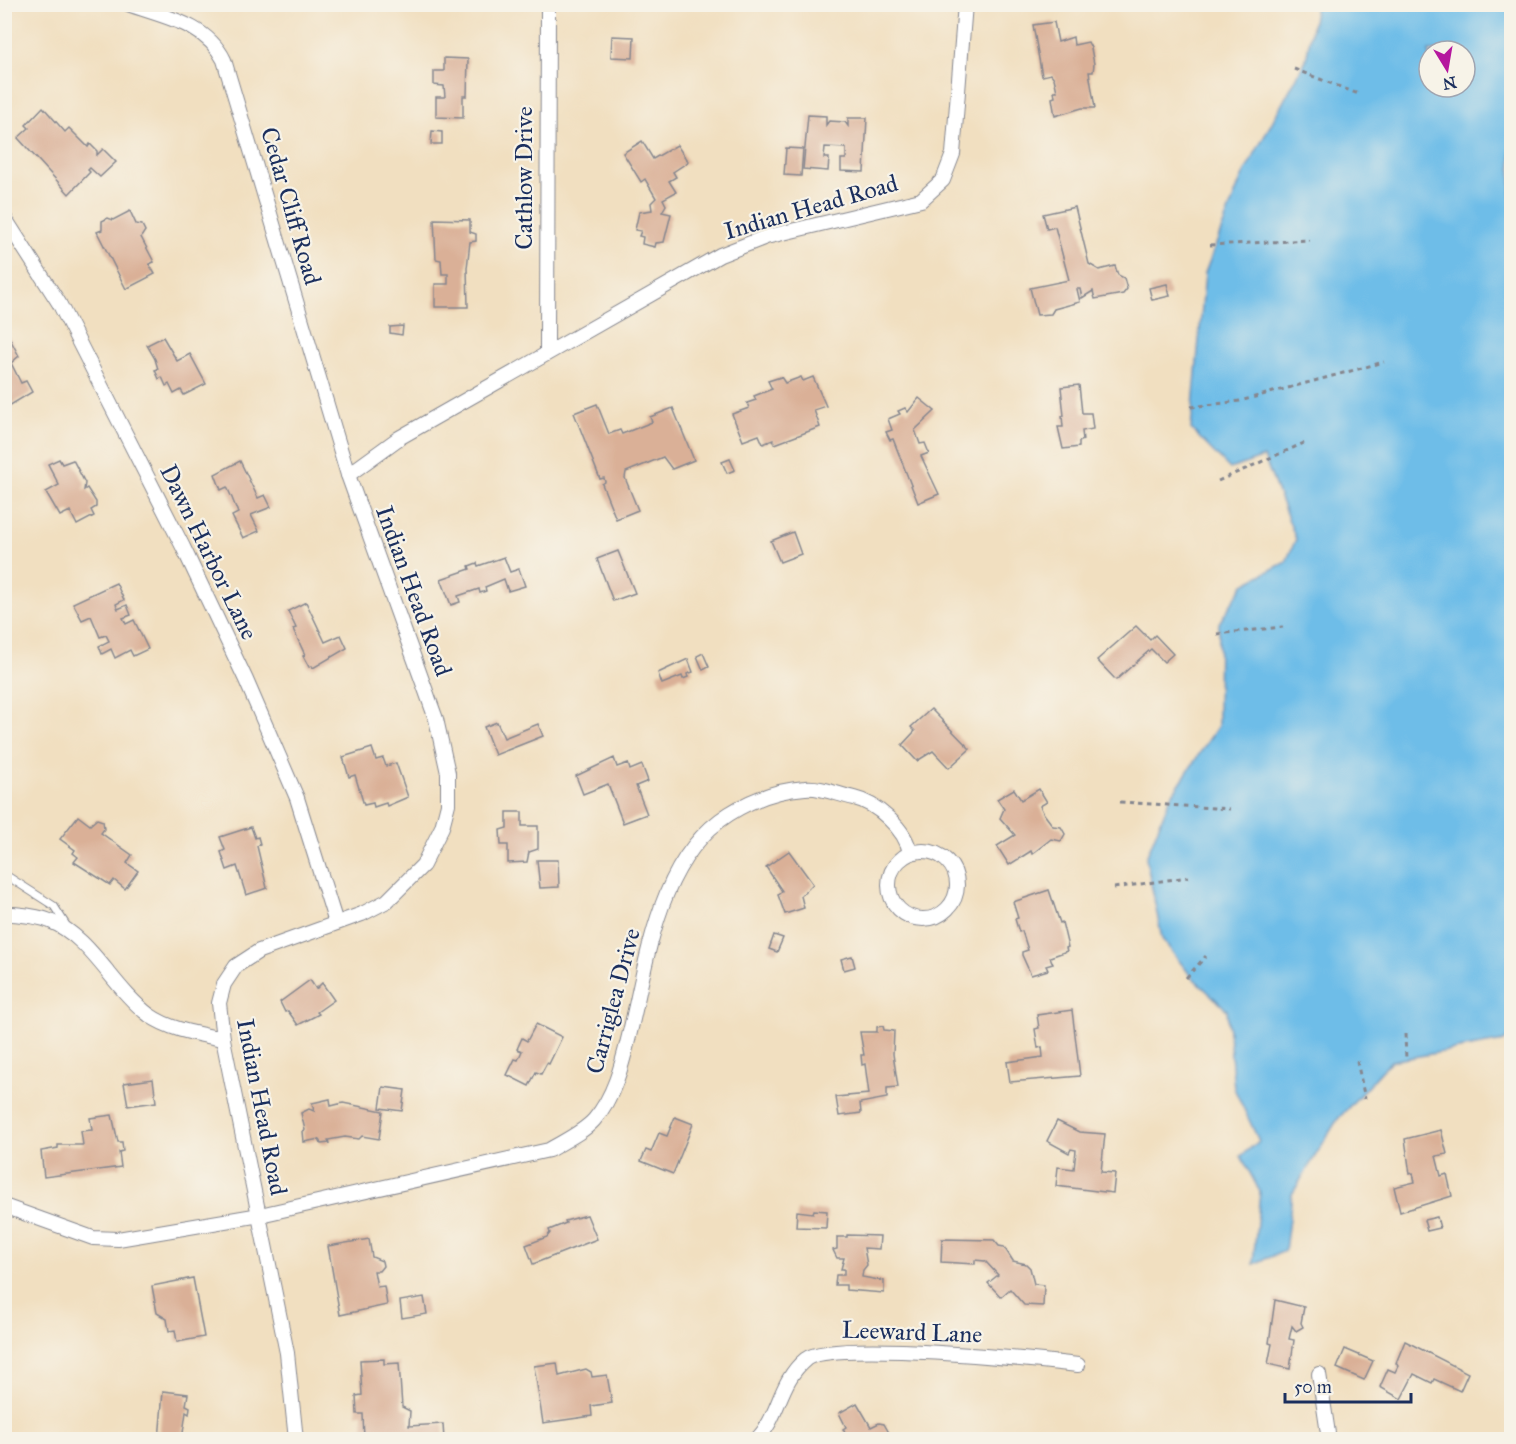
<svg xmlns="http://www.w3.org/2000/svg" width="1516" height="1444" font-family="'IM FELL Great Primer',serif">
	<style>
		.water { fill: #6ebde8; stroke: #4476a3; stroke-width: 1.5; fill-rule: evenodd }
		.building { fill: #dab097 }
		.lines { fill: none; stroke-linecap: round; stroke-linejoin: round }
		.service-casing { stroke: #86878f; stroke-width: 9 }
		.minor-casing { stroke: #86878f; stroke-width: 16 }
		.path { stroke: #86878f; stroke-width: 3; stroke-dasharray: 4.5 4.5; stroke-linecap: butt }
		.service { stroke: #fff; stroke-width: 7 }
		.minor { stroke: #fff; stroke-width: 14 }
		.labels { text-anchor: middle; dominant-baseline: central; stroke-width: 4.5; stroke-linejoin: round; paint-order: stroke }
		.street-label { font-size: 24px; fill: #1b2f5e; stroke: #f7f3e8 }
	</style>
	<rect width="100%" height="100%" fill="#f7f3e8"/>
	<filter id="ink" filterUnits="userSpaceOnUse"><feTurbulence type="fractalNoise" baseFrequency=".0167" numOctaves="2"/><feDisplacementMap in="SourceGraphic" scale="12" xChannelSelector="R" yChannelSelector="G"/><feConvolveMatrix kernelMatrix="1 2 1 2 8 2 1 2 1" color-interpolation-filters="sRGB"/></filter>
	<filter id="wash" filterUnits="userSpaceOnUse"><feTurbulence type="fractalNoise" baseFrequency=".008" numOctaves="4" result="noise"/><feDisplacementMap in="SourceGraphic" scale="24" xChannelSelector="R" yChannelSelector="G"/><feGaussianBlur stdDeviation="1.35" result="paint"/><feColorMatrix in="noise" values="0 0 0 0 0 0 0 0 0 0 0 0 0 0 0 0 0 1.4 0 .05"/><feComposite in="paint" operator="in"/></filter>
	<g filter="url(#wash)">
		<rect width="100%" height="100%" fill="#f1dfc0"/>
		<path class="water" d="M1316 5H1511L1512 1034 1504 1041 1391 1061 1337 1120 1292 1194 1285 1251 1253 1264 1260 1192 1241 1156 1259 1141 1234 1088 1227 1010 1191 976 1162 939 1146 858 1170 798 1218 726 1219 623 1244 584 1286 562 1296 539 1264 457 1230 469 1191 429 1205 273 1241 179 1306 60ZM1429 51H1465V87H1429Z"/>
		<g id="blocks">
			<g class="building">
				<polygon points="1054,22 1058,42 1073,37 1074,45 1088,42 1091,48 1094,64 1093,72 1089,72 1095,108 1082,108 1055,116 1052,98 1055,97 1054,91 1057,91 1054,78 1051,74 1042,76 1033,25"/>
				<polygon points="612,36 634,37 633,58 611,57"/>
				<polygon points="444,58 468,59 467,96 463,96 463,118 436,117 436,97 445,97 444,86 434,85 434,71 444,71"/>
				<polygon points="43,107 65,132 69,128 88,147 90,144 97,151 97,155 103,149 116,162 100,177 90,168 88,170 90,172 69,194 18,138 29,128 26,125"/>
				<polygon points="808,115 826,116 826,125 829,121 845,122 848,126 848,118 867,118 864,172 841,171 841,159 846,159 846,148 825,147 824,158 829,158 828,171 803,169"/>
				<polygon points="432,131 442,132 442,144 431,144"/>
				<polygon points="642,141 653,159 677,145 688,162 673,172 676,177 669,181 676,192 663,199 666,205 662,212 671,214 664,242 656,243 655,247 642,244 643,237 639,236 641,231 635,230 639,212 652,210 651,203 656,198 645,179 641,182 623,153"/>
				<polygon points="786,148 803,149 801,176 784,175"/>
				<polygon points="1075,207 1089,264 1099,270 1115,266 1118,275 1124,278 1127,289 1123,294 1095,299 1093,291 1082,298 1080,289 1077,289 1080,302 1054,309 1051,314 1037,315 1030,288 1069,280 1055,227 1047,229 1043,214"/>
				<polygon points="130,211 136,224 142,225 145,231 141,237 154,262 149,264 155,274 126,289 97,232 102,230 102,221 108,218 113,220"/>
				<polygon points="434,219 470,220 470,232 476,234 476,241 470,242 467,268 468,307 435,307 435,284 448,284 448,274 442,274 441,260 436,259"/>
				<polygon points="1167,284 1170,296 1152,300 1149,288"/>
				<polygon points="403,326 402,335 390,333 390,327"/>
				<polygon points="9,337 19,356 11,363 21,383 26,381 32,392 4,409 4,339"/>
				<polygon points="163,337 177,361 190,354 206,384 184,395 181,390 174,394 169,384 166,386 162,377 159,379 155,370 158,369 155,359 147,345"/>
				<polygon points="781,377 785,383 801,377 803,381 813,377 826,406 814,410 820,427 775,444 773,440 763,444 759,435 743,441 732,414 749,408 747,403 756,400 754,396 772,389 768,381"/>
				<polygon points="1079,385 1082,413 1091,413 1093,429 1082,431 1083,440 1079,442 1079,447 1063,449 1058,427 1063,427 1062,416 1064,416 1061,387"/>
				<polygon points="919,398 935,411 915,430 920,444 925,443 929,453 921,456 939,494 918,503 893,439 890,440 886,432 892,430 888,419 900,414 898,411 905,408 908,412"/>
				<polygon points="597,404 609,434 620,430 622,434 652,422 650,417 673,408 694,460 672,469 663,457 626,472 625,478 638,510 616,519 602,484 605,482 604,478 600,479 574,413"/>
				<polygon points="59,459 62,464 73,460 85,483 84,490 87,488 96,502 96,507 91,510 94,516 77,525 70,511 60,516 46,492 59,485 48,464"/>
				<polygon points="730,459 735,470 727,473 722,462"/>
				<polygon points="240,461 258,498 265,495 271,507 251,515 259,531 243,538 232,516 238,513 232,498 227,487 221,490 215,474"/>
				<polygon points="793,532 801,554 780,562 771,541"/>
				<polygon points="618,551 635,593 613,601 597,559"/>
				<polygon points="504,557 510,572 519,569 525,586 508,591 504,579 485,587 486,591 480,593 479,589 458,596 460,602 451,605 441,579 470,569 469,566 477,563 478,566"/>
				<polygon points="116,583 124,600 116,604 118,609 127,605 131,615 123,618 126,624 134,620 148,649 133,656 130,650 115,658 111,649 102,654 99,646 109,641 106,635 100,637 91,616 82,620 73,603"/>
				<polygon points="306,602 325,642 341,635 347,648 313,668 312,666 309,667 303,656 305,655 293,629 296,628 288,611"/>
				<polygon points="1136,626 1150,640 1155,635 1173,654 1164,662 1151,649 1116,680 1097,660"/>
				<polygon points="703,653 709,667 703,670 697,656"/>
				<polygon points="688,659 693,672 687,674 688,677 683,679 682,676 662,684 658,673"/>
				<polygon points="931,709 970,749 949,768 933,751 917,761 902,745 915,731 911,727"/>
				<polygon points="497,722 504,738 538,724 543,736 495,755 484,727"/>
				<polygon points="372,748 376,760 383,758 386,766 396,763 408,797 387,806 386,803 374,807 373,803 364,805 355,775 349,777 343,757"/>
				<polygon points="614,758 617,767 628,763 630,770 642,765 648,781 636,786 647,814 623,823 608,784 583,794 576,776"/>
				<polygon points="1014,789 1021,800 1039,789 1047,802 1040,806 1044,814 1053,826 1061,827 1065,834 1061,841 1051,839 1032,854 1031,851 1009,865 997,846 1015,835 1000,818 1004,809 997,799"/>
				<polygon points="507,812 522,812 522,826 538,826 538,849 529,852 527,862 508,863 508,845 501,845 500,830 507,828"/>
				<polygon points="78,816 90,825 97,819 103,821 104,829 101,833 132,855 127,863 138,871 125,889 114,880 110,885 74,862 78,857 73,853 75,850 60,839"/>
				<polygon points="251,827 255,838 258,837 260,844 257,846 267,888 246,895 237,866 227,870 221,852 225,850 220,837"/>
				<polygon points="789,851 813,884 801,896 804,908 785,914 778,895 782,891 766,867"/>
				<polygon points="537,860 558,860 559,887 540,888"/>
				<polygon points="1049,890 1060,923 1062,922 1068,947 1066,948 1067,951 1050,957 1053,964 1046,966 1048,970 1031,975 1022,955 1022,952 1028,950 1022,931 1019,932 1015,919 1018,918 1013,902"/>
				<polygon points="774,935 783,938 777,952 769,949"/>
				<polygon points="852,956 855,967 844,970 841,959"/>
				<polygon points="310,980 316,989 322,983 334,1000 317,1012 319,1014 298,1025 288,1011 285,1012 280,1002"/>
				<polygon points="1072,1010 1080,1076 1010,1082 1007,1062 1043,1057 1042,1047 1038,1048 1035,1029 1039,1028 1037,1015"/>
				<polygon points="536,1024 562,1037 549,1064 547,1063 541,1074 536,1072 529,1086 507,1075 515,1059 518,1060 522,1051 517,1049 522,1038 527,1041"/>
				<polygon points="883,1026 884,1030 894,1031 893,1054 898,1087 887,1088 887,1098 860,1103 861,1113 839,1116 836,1097 869,1094 865,1064 862,1065 861,1055 864,1055 860,1032 877,1032 877,1027"/>
				<polygon points="153,1079 156,1102 128,1106 124,1083"/>
				<polygon points="383,1087 405,1090 402,1111 380,1108"/>
				<polygon points="330,1099 331,1106 343,1103 383,1111 379,1139 362,1136 359,1139 345,1137 328,1140 329,1143 321,1144 319,1139 304,1142 303,1131 305,1130 301,1113 309,1109 314,1111 312,1103"/>
				<polygon points="112,1115 118,1142 122,1142 123,1151 119,1152 121,1167 44,1177 41,1151 58,1148 58,1145 83,1145 81,1131 92,1130 90,1118"/>
				<polygon points="675,1117 693,1124 673,1174 641,1161 646,1150 651,1152 659,1133 667,1136"/>
				<polygon points="1057,1121 1079,1132 1105,1134 1101,1172 1115,1173 1113,1193 1056,1186 1058,1167 1074,1169 1076,1150 1071,1149 1069,1153 1047,1141"/>
				<polygon points="1441,1130 1447,1154 1436,1156 1441,1176 1447,1174 1452,1196 1400,1212 1394,1187 1415,1182 1413,1173 1410,1174 1405,1139"/>
				<polygon points="814,1210 827,1211 826,1228 796,1227 797,1211 813,1213"/>
				<polygon points="587,1215 597,1239 533,1264 526,1245 547,1237 550,1233 549,1230 566,1223 565,1221"/>
				<polygon points="1437,1217 1440,1228 1427,1231 1424,1220"/>
				<polygon points="847,1235 880,1236 879,1249 864,1248 867,1265 863,1270 862,1277 884,1281 884,1293 846,1290 846,1285 835,1285 836,1275 844,1275 844,1269 841,1269 844,1258 837,1258 833,1250 837,1249 837,1237 847,1237"/>
				<polygon points="369,1239 372,1257 382,1261 383,1266 379,1271 374,1271 377,1287 384,1286 387,1305 340,1315 328,1246"/>
				<polygon points="942,1239 994,1240 999,1246 1004,1247 1013,1261 1026,1264 1030,1268 1034,1284 1044,1285 1043,1306 1024,1305 1010,1289 1001,1297 988,1283 998,1275 985,1261 975,1260 975,1264 941,1262"/>
				<polygon points="193,1278 204,1337 177,1342 175,1330 169,1331 167,1319 157,1313 152,1286"/>
				<polygon points="424,1297 427,1314 402,1318 400,1301"/>
				<polygon points="1275,1300 1304,1307 1301,1323 1303,1327 1296,1331 1292,1326 1289,1339 1294,1340 1290,1369 1268,1364 1272,1344 1269,1343"/>
				<polygon points="1405,1341 1468,1373 1460,1391 1434,1379 1432,1383 1414,1374 1401,1399 1380,1387 1388,1369 1395,1372 1398,1366 1396,1363"/>
				<polygon points="1345,1349 1373,1361 1364,1380 1337,1368"/>
				<polygon points="384,1359 384,1364 399,1363 402,1407 410,1411 409,1426 443,1424 444,1440 415,1440 414,1435 403,1436 403,1439 364,1440 363,1414 357,1414 356,1396 362,1395 360,1360"/>
				<polygon points="557,1363 559,1376 586,1369 591,1372 592,1377 607,1375 612,1403 591,1406 592,1416 543,1423 534,1366"/>
				<polygon points="163,1391 188,1394 186,1405 190,1407 189,1414 186,1412 182,1440 159,1440"/>
				<polygon points="857,1403 871,1427 879,1423 884,1424 893,1440 848,1439 843,1429 846,1427 839,1413"/>
			</g>
		</g>
	</g>
	<g filter="url(#ink)">
		<use href="#blocks" fill-opacity="0" stroke="#86878f" stroke-width="1.5"/>
		<g class="lines">
			<g class="service-casing">
				<polyline id="service" points="4,874 54,906 66,925"/>
			</g>
			<g class="minor-casing">
				<g id="minor">
					<path d="M128 4C163 17 206 23 224 60L348 475 436 719 448 773V804L442 827 423 865 387 901 362 914 259 951 236 966 224 984 219 1003 223 1039 287 1353 296 1440"/>
					<polyline points="4,217 59,303 183,547 246,680 297,798 336,923"/>
					<polyline points="547,352 548,4"/>
					<polyline points="348,475 399,438 720,255 766,237 921,200 943,180 953,154 965,4"/>
					<circle cx="923" cy="885" r="34"/>
					<path d="M4 913C19 915 36 915 50 921 91 937 112 987 149 1015 170 1030 198 1034 223 1039"/>
					<path d="M4 1206 93 1238 118 1239 260 1215 549 1150C564 1141 582 1133 594 1120 614 1097 622 1065 629 1036 648 960 657 860 729 814 751 800 778 790 805 788 820 786 839 795 854 798 876 803 906 829 910 853"/>
					<polyline points="1319,1374 1329,1440"/>
					<path d="M756 1440C780 1417 778 1382 806 1359 832 1339 1036 1360 1078 1365"/>
				</g>
			</g>
			<g class="path">
				<polyline points="1294,69 1361,95"/>
				<polyline points="1210,245 1310,240"/>
				<polyline points="1191,407 1240,401 1384,362"/>
				<polyline points="1218,481 1304,443"/>
				<polyline points="1217,634 1283,627"/>
				<polyline points="1120,802 1230,809"/>
				<polyline points="1114,888 1188,877"/>
				<polyline points="1186,978 1206,956"/>
				<polyline points="1405,1034 1406,1060"/>
				<polyline points="1357,1061 1365,1099"/>
			</g>
			<use href="#service" class="service"/>
			<use href="#minor" class="minor"/>
		</g>
	</g>
	<g class="labels">
		<g class="street-label">
			<text transform="translate(524 178) rotate(-90)">Cathlow Drive</text>
			<text transform="translate(291 206) rotate(74)">Cedar Cliff Road</text>
			<text transform="translate(811 207) rotate(-16)">Indian Head Road</text>
			<text transform="translate(209 552) rotate(64)">Dawn Harbor Lane</text>
			<text transform="translate(414 591) rotate(70)">Indian Head Road</text>
			<text transform="translate(613 1001) rotate(-75)">Carriglea Drive</text>
			<text transform="translate(262 1107) rotate(79)">Indian Head Road</text>
			<text transform="translate(912 1332) rotate(2)">Leeward Lane</text>
		</g>
	</g>
	<rect width="1516" height="1444" fill="none" stroke="#f7f3e8" stroke-width="24"/>
	<g transform="translate(1447 69) rotate(169)"><circle r="28" fill="#f7f3e8" stroke="#9fa5b1" stroke-width="1.5"/>
	<path d="M0-4.5L10 22L0 15L-10 22Z" fill="#b5179e"/>
	<text y="-9" font-size="16" font-weight="bold" text-anchor="middle" fill="#1b2f5e">N</text>
	</g>
	<path d="M1285 1393v9h126v-9" fill="none" stroke="#1b2f5e" stroke-width="3"/>
	<text x="1294" y="1393" font-size="18" fill="#1b2f5e" stroke="#f7f3e8" stroke-width="4.5" paint-order="stroke">50 m</text>
</svg>
